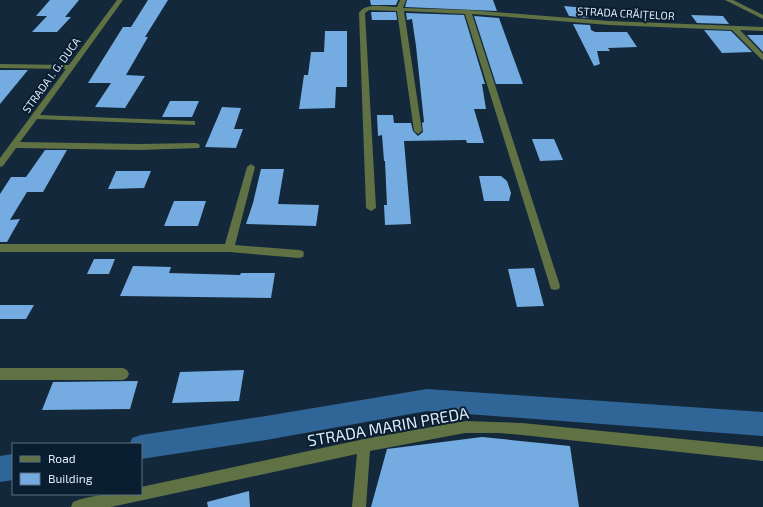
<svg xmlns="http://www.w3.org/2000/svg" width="763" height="507" font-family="'Exo 2',sans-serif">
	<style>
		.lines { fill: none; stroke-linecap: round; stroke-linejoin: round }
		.canal { fill: #306697; fill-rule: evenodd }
		.building { fill: #74ace1 }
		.minor { fill: #607144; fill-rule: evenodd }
		.labels { text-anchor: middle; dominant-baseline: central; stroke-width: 4; stroke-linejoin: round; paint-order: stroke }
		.far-street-label { font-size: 11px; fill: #ddeaf8; stroke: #091e31 }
		.near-street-label { font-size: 16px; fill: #ddeaf8; stroke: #091e31 }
	</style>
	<rect width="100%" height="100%" fill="#13283b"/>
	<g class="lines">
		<g class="canal">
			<polygon points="427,389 763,412 763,436 427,411 266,440 141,459 141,444 130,444 132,438 141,435 266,416"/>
			<polygon points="13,454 13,480 0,482 0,456"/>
		</g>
	</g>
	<g class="building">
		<polygon points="50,0 79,0 65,17 71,17 57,32 32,32 47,16 36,16"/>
		<polygon points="148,0 168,0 145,37 148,37 126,75 145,76 125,108 95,107 111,83 88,83 123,27 131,27"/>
		<polygon points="370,0 398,0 396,5 371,5"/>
		<polygon points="407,0 493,0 497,11 405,7"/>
		<polygon points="564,6 586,8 588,18 569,16"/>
		<polygon points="371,12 396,12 397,20 372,20"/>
		<polygon points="406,13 464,15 485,84 482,84 486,109 474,109 484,143 467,143 466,140 404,141 411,224 385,225 384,205 387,205 385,161 384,161 382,135 378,136 377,115 393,115 394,123 411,123 413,131 418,136 423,132 422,123 424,122 416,46 412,19 407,20"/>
		<polygon points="691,15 723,16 729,24 697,23"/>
		<polygon points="474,16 499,18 523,84 496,84"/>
		<polygon points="573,24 590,25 591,30 595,32 627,32 637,47 608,48 610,51 597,51 600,64 594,66"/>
		<polygon points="704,30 731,31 752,52 722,53"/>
		<polygon points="325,31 347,31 347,87 336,87 335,108 299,109 304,75 308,75 311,52 324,52"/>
		<polygon points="747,35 763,35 763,52"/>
		<polygon points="0,70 28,70 0,104"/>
		<polygon points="170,101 199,101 192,117 162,117"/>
		<polygon points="222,107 241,108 234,129 243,129 236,148 205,147"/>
		<polygon points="532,139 554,139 563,160 540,161"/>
		<polygon points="45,150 67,150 43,192 27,192 10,220 20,219 7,242 0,242 0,194 11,177 26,177"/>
		<polygon points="261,169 284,169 278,204 319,205 316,226 246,224 253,203"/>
		<polygon points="116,171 151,171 144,188 108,189"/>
		<polygon points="479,176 501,176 507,181 511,193 509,201 484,201"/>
		<polygon points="174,201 206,201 198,226 164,226"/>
		<polygon points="94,259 115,259 109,274 87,274"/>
		<polygon points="133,266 171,267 169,273 240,275 241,273 275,273 271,298 120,296"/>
		<polygon points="534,268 544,306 517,307 508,269"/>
		<polygon points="0,305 34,305 26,319 0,319"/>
		<polygon points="244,370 239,401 172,403 180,372"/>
		<polygon points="138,381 130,409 42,410 53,382"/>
		<polygon points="482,437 570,446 579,507 371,507 387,449"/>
		<polygon points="249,491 250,507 208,507 207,502"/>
	</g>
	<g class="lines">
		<g class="minor">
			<polygon points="117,0 123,0 40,115 192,121 195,121 195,125 37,119 20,142 139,144 196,143 199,144 200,146 199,148 139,150 16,148 3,166 0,167 0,158 66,69 0,68 0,64 69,65"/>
			<path d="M400 0H406L403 8 468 10 609 21 763 27V31L740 30 763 54V60L761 59 732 30 609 25 472 14 560 286 559 289 555 290 551 289 550 286 465 14 404 11 422 131 418 134 414 131 397 11 369 10 365 13 376 208 371 211 366 208 359 13C366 2 385 7 397 7Z"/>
			<polygon points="725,0 733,0 763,15 763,19"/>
			<polygon points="251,164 255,167 235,245 299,250 303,251 304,254 303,257 299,258 229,252 0,252 0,244 225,244 247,167"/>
			<polygon points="0,368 123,368 127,370 129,374 127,378 123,380 0,380"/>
			<path d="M465 421 522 423 763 447V461L522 435 499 433H465L370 451 366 507H352L357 454 111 507H71L73 502C95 493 118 494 141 494V487L364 439Z"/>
		</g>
	</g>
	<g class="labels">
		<g class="far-street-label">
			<text transform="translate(626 13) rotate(3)">STRADA CRĂIȚELOR</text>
			<text transform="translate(51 75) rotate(-54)">STRADA I. G. DUCA</text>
		</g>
		<g class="near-street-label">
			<text transform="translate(388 426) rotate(-10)">STRADA MARIN PREDA</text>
		</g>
	</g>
	<rect x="12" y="443" width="130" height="52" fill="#091e31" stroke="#5e7081"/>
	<rect x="20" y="456" width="20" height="6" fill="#607144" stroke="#5e7081"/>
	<text x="48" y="463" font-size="12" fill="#ddeaf8">Road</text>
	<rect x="20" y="473" width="20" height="12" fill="#74ace1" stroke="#5e7081"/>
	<text x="48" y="483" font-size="12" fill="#ddeaf8">Building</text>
</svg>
